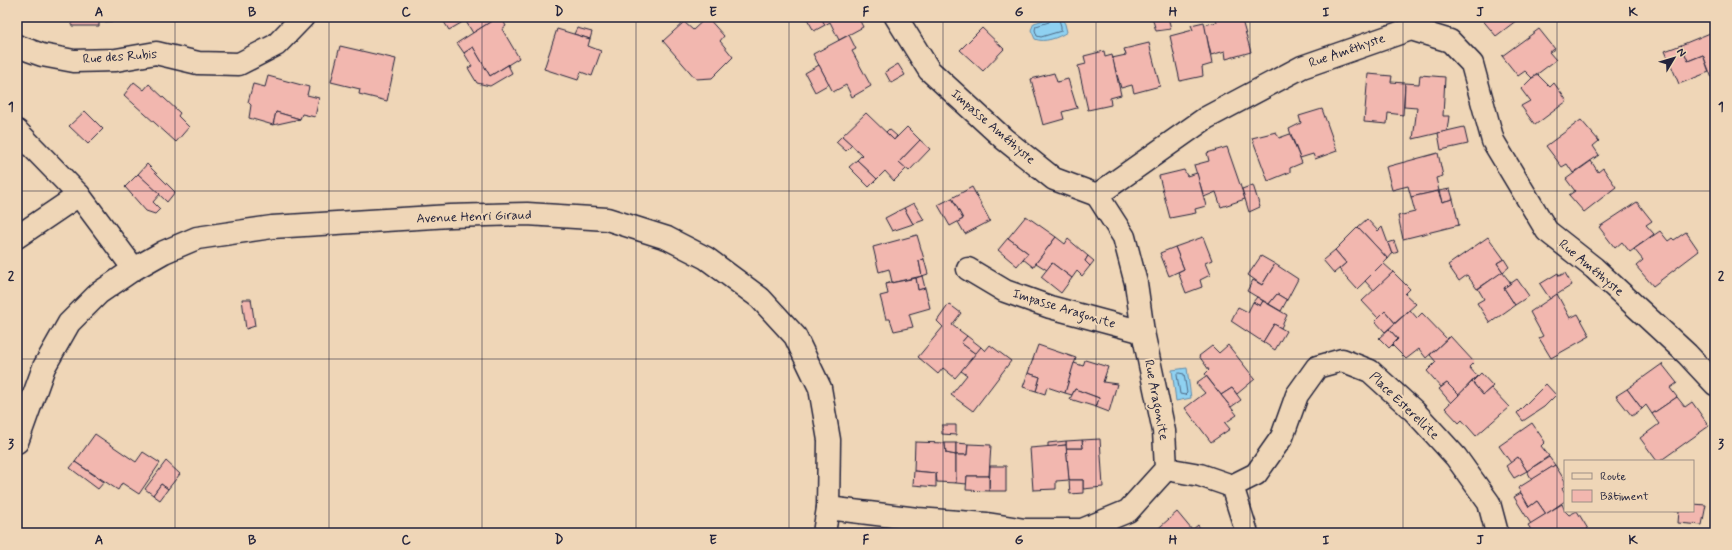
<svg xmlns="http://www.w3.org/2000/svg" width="1732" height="550" font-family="Mynerve,sans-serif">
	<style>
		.water { fill: #8fd1f1; stroke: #638ba8 }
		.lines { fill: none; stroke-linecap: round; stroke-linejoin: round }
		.shore { stroke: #4e6884; stroke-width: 1 }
		.building { fill: #f2b7af; stroke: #22223b }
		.street-casing { stroke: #22223b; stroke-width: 25 }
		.secondary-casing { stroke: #22223b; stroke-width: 25 }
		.street { stroke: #efd6b7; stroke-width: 22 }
		.secondary { stroke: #efd6b7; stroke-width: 22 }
		.grid { fill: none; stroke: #22223b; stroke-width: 1; stroke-opacity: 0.55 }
		.labels { text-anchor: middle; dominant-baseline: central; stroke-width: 4; stroke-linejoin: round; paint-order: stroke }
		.street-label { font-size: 13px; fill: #22223b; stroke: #efd6b7 }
		.neatline { fill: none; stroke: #22223b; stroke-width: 1.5 }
		.grid-label { font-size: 13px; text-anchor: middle; font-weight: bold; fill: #22223b }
	</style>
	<rect width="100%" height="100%" fill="#efd6b7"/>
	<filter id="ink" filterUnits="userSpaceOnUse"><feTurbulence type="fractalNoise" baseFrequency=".025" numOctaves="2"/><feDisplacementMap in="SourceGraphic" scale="8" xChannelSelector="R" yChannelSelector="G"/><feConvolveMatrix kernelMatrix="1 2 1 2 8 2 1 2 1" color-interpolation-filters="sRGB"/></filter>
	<g filter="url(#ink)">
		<g class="water">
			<path d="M1054 17 1062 18 1065 24 1067 32C1058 38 1044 43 1035 39L1031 30 1034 23Z"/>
			<polygon points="1187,368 1191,398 1176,401 1172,370"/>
		</g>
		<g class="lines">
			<g class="shore">
				<polyline points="1051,17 1049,22 1036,26 1035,30 1037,36 1041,37 1061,31 1061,26 1058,17"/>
				<polygon points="1179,373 1184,374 1187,393 1185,395 1180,394 1177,375"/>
			</g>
		</g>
		<g class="building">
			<polygon points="50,17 118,17 118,21 99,22 99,26 72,26 72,18"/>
			<polygon points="441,17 458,17 461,23 449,30"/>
			<polygon points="458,17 494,17 495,19 473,33 465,20 461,23"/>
			<polygon points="498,17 501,17 506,26 502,29 519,58 490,76 473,47 464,53 457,43"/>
			<polygon points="707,17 724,36 720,41 733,57 712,78 696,79 663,41 684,22 693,30"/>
			<polygon points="806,17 821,17 825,25 814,31"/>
			<polygon points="821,17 858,17 863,27 839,40 830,22 825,25"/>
			<polygon points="1152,17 1168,17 1171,29 1156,31"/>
			<polygon points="1215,17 1241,17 1251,52 1226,59 1225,51 1211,55 1204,25 1217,22"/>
			<polygon points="1480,17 1521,17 1496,36"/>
			<polygon points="1204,22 1212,64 1202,67 1203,76 1180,81 1170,36 1193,30 1191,25"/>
			<polygon points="577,28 592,32 590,39 574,34"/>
			<polygon points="982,28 1004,49 983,71 960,50"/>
			<polygon points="557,29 590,39 588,46 601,51 592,76 581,72 578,80 544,69"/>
			<polygon points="1539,29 1555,49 1549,52 1556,60 1532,78 1525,71 1518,76 1502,56"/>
			<polygon points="1715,31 1715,86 1703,55 1688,61 1681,45"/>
			<polygon points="849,35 856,49 852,51 871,86 852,97 846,85 833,92 813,54"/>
			<polygon points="1149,43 1160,86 1134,93 1132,85 1121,88 1112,58 1126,55 1124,49"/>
			<polygon points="1681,45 1688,61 1703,55 1709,72 1679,84 1665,51"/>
			<polygon points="340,46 396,59 387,101 359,94 360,89 331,82"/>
			<polygon points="473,47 490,76 508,65 512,73 490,86 477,83 468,68 472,66 464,53"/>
			<polygon points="1104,51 1105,57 1112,55 1121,95 1110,98 1111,105 1088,110 1078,66 1086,64 1084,56"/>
			<polygon points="898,64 905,75 891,83 885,72"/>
			<polygon points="819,65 829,84 815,92 805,73"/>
			<polygon points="1054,73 1057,82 1068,79 1077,108 1062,112 1064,119 1043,125 1031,79"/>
			<polygon points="1368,74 1392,76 1391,82 1405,83 1403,115 1388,113 1387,124 1364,122"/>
			<polygon points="1420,75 1445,77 1443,116 1449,116 1447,131 1413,139 1417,108 1404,107 1405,83 1419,84"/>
			<polygon points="1538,75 1550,87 1554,83 1567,101 1535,125 1521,106 1530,101 1521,89 1532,78"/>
			<polygon points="268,76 309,87 307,95 319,98 315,117 302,114 300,119 276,112 273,125 249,118 251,105 248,102 253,84 265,87"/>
			<polygon points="134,82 144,90 149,84 180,113 178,116 189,127 176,142 124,95"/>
			<polygon points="1322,109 1337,151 1315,159 1313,154 1300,158 1289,129 1301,123 1299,116"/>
			<polygon points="85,111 103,129 88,144 69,126"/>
			<polygon points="276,112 300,119 273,125"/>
			<polygon points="866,113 894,140 907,127 920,140 899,162 907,168 894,181 885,171 877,179 857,160 862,155 842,136"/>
			<polygon points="1581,120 1599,141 1593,146 1599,155 1573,173 1567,164 1562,167 1546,146"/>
			<polygon points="1464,127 1468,144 1441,150 1438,133"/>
			<polygon points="889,129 897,136 894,140 886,132"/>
			<polygon points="1276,132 1279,138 1290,134 1302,163 1290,168 1290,172 1268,181 1252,138"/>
			<polygon points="842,136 852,145 846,151 836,142"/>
			<polygon points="920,140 930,149 909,171 899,162"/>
			<polygon points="1227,147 1245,199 1221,207 1216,192 1204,197 1194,165 1209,161 1207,153"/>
			<polygon points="1438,153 1443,176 1436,178 1439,191 1411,197 1408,186 1392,190 1386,167"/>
			<polygon points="857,160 877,179 869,187 849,167"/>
			<polygon points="1591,161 1598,172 1603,168 1616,187 1584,212 1569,195 1575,191 1566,179"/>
			<polygon points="147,164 175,192 167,202 138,174"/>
			<polygon points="1184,170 1187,176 1197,173 1206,206 1195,209 1196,213 1170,218 1159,176"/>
			<polygon points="138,174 160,194 153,202 160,209 155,214 146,211 125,187"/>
			<polygon points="1253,185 1260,207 1249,212 1242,189"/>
			<polygon points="972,187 990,221 965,234 958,222 963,219 952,198"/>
			<polygon points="1450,189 1453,199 1442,202 1439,191"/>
			<polygon points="1438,191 1442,202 1453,199 1459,225 1403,239 1398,216 1415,212 1411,197"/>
			<polygon points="952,198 963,219 950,226 938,205"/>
			<polygon points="1637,202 1652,221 1646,225 1654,234 1630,252 1622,242 1615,248 1599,227"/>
			<polygon points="914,203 924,220 913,224 904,208"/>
			<polygon points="904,208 913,224 892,231 885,218"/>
			<polygon points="1026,216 1056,237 1033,267 1023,259 1028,253 1008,238"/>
			<polygon points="1367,219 1378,231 1382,227 1392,254 1388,259 1358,227"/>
			<polygon points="1358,227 1388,259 1357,289 1339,269 1346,263 1335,250"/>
			<polygon points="1660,231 1668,241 1672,238 1674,240 1686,232 1699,251 1653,286 1636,266 1643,260 1634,249"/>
			<polygon points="917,235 924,259 919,261 922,276 886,284 892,282 889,269 879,272 873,247"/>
			<polygon points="1056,237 1065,244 1068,239 1088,256 1085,261 1090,266 1082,276 1077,271 1072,278 1052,263 1047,270 1036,263"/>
			<polygon points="1203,237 1212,260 1205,263 1210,275 1200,280 1202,287 1186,293 1178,272 1184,269 1175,247"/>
			<polygon points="1488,237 1504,259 1497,263 1503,272 1477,289 1467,275 1459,281 1448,265"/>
			<polygon points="1008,238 1028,253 1017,266 998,250"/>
			<polygon points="1394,241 1398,252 1392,254 1388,243"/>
			<polygon points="1175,247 1184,269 1169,276 1160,253"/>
			<polygon points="1335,250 1346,263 1334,273 1323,260"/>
			<polygon points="1088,256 1094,261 1090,266 1085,261"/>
			<polygon points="1261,256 1275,264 1262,285 1248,275"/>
			<polygon points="924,259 928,274 922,276 919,261"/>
			<polygon points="1504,259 1509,267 1503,272 1497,263"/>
			<polygon points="1052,263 1072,278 1061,293 1041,277"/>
			<polygon points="1383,263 1393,272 1374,291 1365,281"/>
			<polygon points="1275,264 1298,279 1287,300 1277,294 1269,304 1247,291 1253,280 1262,285"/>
			<polygon points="1393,272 1410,289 1405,294 1416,304 1395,323 1385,311 1378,318 1362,301"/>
			<polygon points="1502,272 1511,283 1504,288 1515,305 1490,323 1477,303 1484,299 1478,289"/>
			<polygon points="1558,273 1559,276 1565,273 1572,285 1550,299 1540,284"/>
			<polygon points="922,276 925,288 918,290 916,278"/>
			<polygon points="916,278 918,290 925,288 930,308 909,314 913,327 894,331 890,319 886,319 880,296 888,294 886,284"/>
			<polygon points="1517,279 1529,296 1515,305 1504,288"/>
			<polygon points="1277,294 1287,300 1281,311 1269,304"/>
			<polygon points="1557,294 1570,318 1578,314 1590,336 1551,358 1539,338 1543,336 1530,312"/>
			<polygon points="1257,297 1263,301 1260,306 1253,302"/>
			<polygon points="242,299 251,299 255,326 246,329"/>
			<polygon points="1263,301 1287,315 1281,328 1274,324 1263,342 1231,321 1238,307 1248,312 1253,302 1260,306"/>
			<polygon points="949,304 961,313 952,325 967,336 961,343 976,354 955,378 943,368 938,374 918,357 943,327 937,321"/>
			<polygon points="1410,310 1417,318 1422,313 1447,339 1426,358 1419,349 1406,359 1392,345 1398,339 1389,329"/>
			<polygon points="1385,311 1395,323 1385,332 1375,321"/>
			<polygon points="1274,324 1286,331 1275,350 1263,342"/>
			<polygon points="1389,329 1398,339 1389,348 1379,338"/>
			<polygon points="967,336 981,347 976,354 961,343"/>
			<polygon points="1450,336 1474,362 1469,367 1477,376 1459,395 1447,383 1441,387 1427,371 1436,362 1430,355"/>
			<polygon points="990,345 1011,361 973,411 951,395 967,375 961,371 981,347 985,351"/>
			<polygon points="1038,345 1076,358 1065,393 1047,387 1045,394 1036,391 1040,377 1028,373"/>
			<polygon points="1228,345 1255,379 1237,394 1232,388 1221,395 1205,374 1209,370 1199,356 1212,346 1219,353"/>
			<polygon points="1085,360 1108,367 1103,382 1117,384 1109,412 1096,407 1099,398 1075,389 1072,395 1065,393 1074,363 1083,366"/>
			<polygon points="1662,364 1677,383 1670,388 1677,397 1652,414 1646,405 1642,409 1627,389"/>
			<polygon points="1028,373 1040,377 1036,391 1023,387"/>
			<polygon points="1481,373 1493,386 1483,395 1472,382"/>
			<polygon points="1206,376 1237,415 1225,423 1230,429 1211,442 1185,408 1205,393 1196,383"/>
			<polygon points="1472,382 1483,395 1491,388 1509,407 1476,436 1462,420 1459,423 1445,408"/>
			<polygon points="1447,383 1459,395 1451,403 1439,389"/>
			<polygon points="1546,384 1556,395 1544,407 1523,421 1517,413"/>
			<polygon points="1232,388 1241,400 1231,407 1221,395"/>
			<polygon points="1075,389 1099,398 1096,407 1070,399"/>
			<polygon points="1627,389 1642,409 1632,416 1616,396"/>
			<polygon points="1677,397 1685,407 1692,402 1709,426 1660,461 1657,461 1640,438 1659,424 1652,414"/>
			<polygon points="1532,423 1545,442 1541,446 1549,456 1527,471 1518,457 1511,463 1499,446"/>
			<polygon points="942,425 956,425 956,435 942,434"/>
			<polygon points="95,434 136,462 143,452 160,463 139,494 122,483 118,490 75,462"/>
			<polygon points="1100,439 1103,487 1083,489 1083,480 1069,480 1066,448 1083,448 1082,440"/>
			<polygon points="1082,440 1083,448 1066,448 1066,441"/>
			<polygon points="1066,441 1066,445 1048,447 1048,443"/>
			<polygon points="915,442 945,443 946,453 956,455 956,483 937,482 936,473 914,471"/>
			<polygon points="945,443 956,443 956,455 946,453"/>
			<polygon points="956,443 968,444 967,455 956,455"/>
			<polygon points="968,444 991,445 989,476 967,476 967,484 956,483 956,455 967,455"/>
			<polygon points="1066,445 1069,480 1056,481 1056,489 1033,490 1030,448"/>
			<polygon points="1518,457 1527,471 1514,478 1506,466"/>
			<polygon points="1549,457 1555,465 1532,480 1527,471"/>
			<polygon points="166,461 180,474 168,489 161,484 153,495 145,489"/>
			<polygon points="75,462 104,482 98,489 70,468"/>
			<polygon points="1555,465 1565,481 1565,485 1562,488 1565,493 1565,501 1546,514 1537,501 1529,507 1518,488"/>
			<polygon points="990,466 1006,466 1006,491 989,491"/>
			<polygon points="914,471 936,473 936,487 913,485"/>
			<polygon points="967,476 989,476 989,491 966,490"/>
			<polygon points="1069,480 1083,480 1083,493 1070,494"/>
			<polygon points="161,484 168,489 160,500 153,495"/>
			<polygon points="1521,493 1529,507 1537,501 1546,514 1531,524 1514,497"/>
			<polygon points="1562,504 1565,511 1569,515 1577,511 1588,529 1583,533 1533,533 1528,525"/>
			<polygon points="1693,504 1706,505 1702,525 1678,523 1679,511 1675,511 1693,511"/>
			<polygon points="1177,512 1192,530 1198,525 1203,533 1153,533"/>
		</g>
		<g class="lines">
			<g class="street-casing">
				<g id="street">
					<polyline points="896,17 929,70 1004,139 1054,179 1097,195"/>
					<polyline points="17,46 42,55 74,61 116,60 156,53 198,63 239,64 276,45 303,17"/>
					<polyline points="17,131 79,195 134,269"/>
					<polyline points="1097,195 1206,118 1302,67 1411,29 1450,41 1472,64 1493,141 1547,231 1594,268 1687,354 1715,384"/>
					<polyline points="17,237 79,195"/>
					<polyline points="968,269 1005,291 1050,307 1143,332"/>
					<polyline points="1166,469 1200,475 1232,486"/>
					<polyline points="828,508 917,519 987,524 1025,530 1082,530 1128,511 1166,469 1164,431 1143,332 1136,283 1124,237 1097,195"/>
					<polyline points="1247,533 1232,486 1256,474 1282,437 1297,395 1317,367 1342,360 1370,371 1414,411 1456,457 1489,503 1497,533"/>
				</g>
			</g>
			<g class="secondary-casing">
				<polyline id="secondary" points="17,442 44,367 69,323 99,293 134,269 164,252 197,238 272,227 450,216 527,214 607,219 667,238 706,258 760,298 795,336 820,388 829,440 828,508 824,533"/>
			</g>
			<use href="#street" class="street"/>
			<use href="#secondary" class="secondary"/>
		</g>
	</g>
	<path class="grid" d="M175 17V533M329 17V533M482 17V533M636 17V533M789 17V533M943 17V533M1096 17V533M1250 17V533M1403 17V533M1557 17V533M17 191H1715M17 359H1715"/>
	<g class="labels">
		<g class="street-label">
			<text transform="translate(1347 51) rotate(-19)">Rue Améthyste</text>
			<text transform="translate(120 57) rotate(-4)">Rue des Rubis</text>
			<text transform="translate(993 127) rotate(41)">Impasse Améthyste</text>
			<text transform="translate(474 217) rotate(-2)">Avenue Henri Giraud</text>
			<text transform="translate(1591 268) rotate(40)">Rue Améthyste</text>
			<text transform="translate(1064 309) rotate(17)">Impasse Aragonite</text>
			<text transform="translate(1156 400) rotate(79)">Rue Aragonite</text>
			<text transform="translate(1404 406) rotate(44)">Place Esterellite</text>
		</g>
	</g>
	<rect width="1732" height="550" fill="none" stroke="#efd6b7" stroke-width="44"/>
	<rect x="1564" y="460" width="130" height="52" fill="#efd6b7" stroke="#9d8e85"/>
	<rect x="1572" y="473" width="20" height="6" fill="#efd6b7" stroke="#9d8e85"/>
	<text x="1600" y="480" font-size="12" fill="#22223b">Route</text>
	<rect x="1572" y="490" width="20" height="12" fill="#f2b7af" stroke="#9d8e85"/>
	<text x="1600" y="500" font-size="12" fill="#22223b">Bâtiment</text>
	<g transform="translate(1674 58) rotate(52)" stroke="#efd6b7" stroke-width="3" paint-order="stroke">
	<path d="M0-3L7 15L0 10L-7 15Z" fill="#22223b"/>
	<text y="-6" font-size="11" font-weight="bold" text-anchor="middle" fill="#22223b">N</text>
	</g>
	<rect x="22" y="22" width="1688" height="506" class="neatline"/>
	<g class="grid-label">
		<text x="99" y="16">A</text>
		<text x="252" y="16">B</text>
		<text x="406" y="16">C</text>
		<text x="559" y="16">D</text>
		<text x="713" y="16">E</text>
		<text x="866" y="16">F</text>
		<text x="1019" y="16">G</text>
		<text x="1173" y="16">H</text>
		<text x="1326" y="16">I</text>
		<text x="1480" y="16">J</text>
		<text x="1633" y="16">K</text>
		<text x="11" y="111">1</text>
		<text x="1721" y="111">1</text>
		<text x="11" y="280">2</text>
		<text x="1721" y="280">2</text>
		<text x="11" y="448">3</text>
		<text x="1721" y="448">3</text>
		<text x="99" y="544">A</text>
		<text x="252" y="544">B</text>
		<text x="406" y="544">C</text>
		<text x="559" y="544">D</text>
		<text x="713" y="544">E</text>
		<text x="866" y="544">F</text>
		<text x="1019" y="544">G</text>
		<text x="1173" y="544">H</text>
		<text x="1326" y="544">I</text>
		<text x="1480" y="544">J</text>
		<text x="1633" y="544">K</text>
	</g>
</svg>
